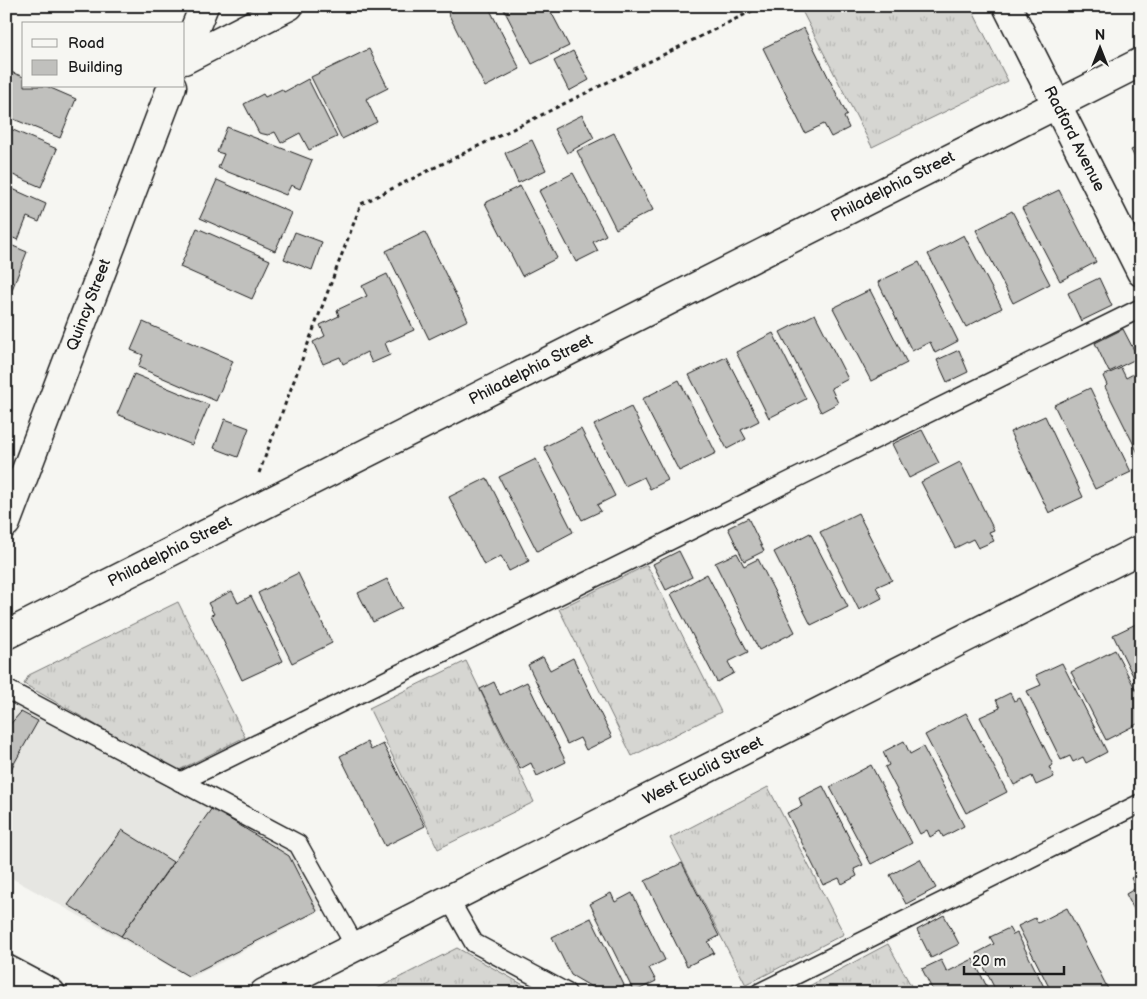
<svg xmlns="http://www.w3.org/2000/svg" width="1147" height="999" font-family="'Balsamiq Sans',sans-serif">
	<style>
		.built { fill: #e6e6e2 }
		.grass { fill: url(#grass-tufts); stroke: #797977 }
		.building { fill: #c0c0bd; stroke: #1c1c1c }
		.lines { fill: none; stroke-linecap: round; stroke-linejoin: round }
		.lane-casing { stroke: #1c1c1c; stroke-width: 21 }
		.street-casing { stroke: #1c1c1c; stroke-width: 31 }
		.primary-casing { stroke: #1c1c1c; stroke-width: 31 }
		.path { stroke: #1c1c1c; stroke-width: 3; stroke-dasharray: 4 4; stroke-linecap: butt }
		.lane { stroke: #f6f6f2; stroke-width: 18 }
		.street { stroke: #f6f6f2; stroke-width: 28 }
		.primary { stroke: #f6f6f2; stroke-width: 28 }
		.labels { text-anchor: middle; dominant-baseline: central; stroke-width: 5; stroke-linejoin: round; paint-order: stroke }
		.street-label { font-size: 16px; fill: #1c1c1c; stroke: #f6f6f2 }
	</style>
	<defs>
		<pattern id="grass-tufts" width="24" height="20" patternUnits="userSpaceOnUse" patternTransform="scale(1.25)"><rect width="24" height="20" fill="#d6d6d2"/><path d="M3 7l-1-3M5 7V3M7 7l1-3M15 17l-1-3M17 17v-4M19 17l1-3" fill="none" stroke="#b7b7b4"/></pattern>
	</defs>
	<rect width="100%" height="100%" fill="#f6f6f2"/>
	<filter id="ink" filterUnits="userSpaceOnUse"><feTurbulence type="fractalNoise" baseFrequency=".02" numOctaves="2"/><feDisplacementMap in="SourceGraphic" scale="10" xChannelSelector="R" yChannelSelector="G"/><feConvolveMatrix kernelMatrix="1 2 1 2 8 2 1 2 1" color-interpolation-filters="sRGB"/></filter>
	<g filter="url(#ink)">
		<polygon class="built" points="18,705 291,852 322,910 191,978 6,875 6,719"/>
		<g class="grass">
			<polygon points="970,6 1008,81 872,147 800,7"/>
			<polygon points="647,565 721,712 632,756 559,609"/>
			<polygon points="178,602 245,737 177,771 24,684 29,675"/>
			<polygon points="466,661 534,802 438,849 369,708"/>
			<polygon points="768,787 844,934 746,985 670,838"/>
			<polygon points="888,944 915,993 799,993 798,992"/>
			<polygon points="457,948 538,993 369,993"/>
		</g>
		<g class="building">
			<polygon points="462,6 488,6 520,69 485,87 448,13"/>
			<polygon points="502,6 548,6 569,46 532,64"/>
			<polygon points="804,28 847,115 844,117 849,128 831,137 824,124 805,133 763,48"/>
			<polygon points="369,49 388,88 366,99 377,122 342,139 311,77"/>
			<polygon points="573,51 589,80 569,91 554,61"/>
			<polygon points="8,71 24,77 24,86 46,86 76,99 60,138 6,116 6,74"/>
			<polygon points="308,79 337,137 309,150 300,133 281,143 275,132 268,135 259,133 244,104 263,94 265,97 282,89 284,92"/>
			<polygon points="582,115 594,138 567,153 554,129"/>
			<polygon points="6,127 57,149 41,187 6,172"/>
			<polygon points="227,127 312,160 300,189 291,185 286,195 218,168 224,154 217,152"/>
			<polygon points="614,133 653,210 616,229 577,151"/>
			<polygon points="532,140 546,170 518,183 505,153"/>
			<polygon points="1141,146 1141,170 1131,150"/>
			<polygon points="573,173 606,235 593,242 598,251 576,262 539,191"/>
			<polygon points="217,180 292,213 275,251 200,218"/>
			<polygon points="6,186 46,204 39,222 27,217 18,240 6,235"/>
			<polygon points="520,186 557,258 522,276 485,203"/>
			<polygon points="1059,190 1096,262 1060,281 1022,208"/>
			<polygon points="1012,211 1050,284 1013,303 976,230"/>
			<polygon points="197,228 270,260 252,299 180,267"/>
			<polygon points="295,232 322,242 312,270 284,259"/>
			<polygon points="425,232 468,320 429,339 386,251"/>
			<polygon points="964,235 1002,308 966,327 928,254"/>
			<polygon points="6,243 27,252 11,292 6,291"/>
			<polygon points="919,262 958,341 935,353 930,342 912,351 878,282"/>
			<polygon points="387,274 414,330 385,343 390,355 372,363 367,352 343,364 340,357 323,364 313,342 325,336 320,325 339,316 337,310 367,296 362,286"/>
			<polygon points="1099,278 1112,306 1081,321 1068,293"/>
			<polygon points="870,290 907,363 871,381 833,308"/>
			<polygon points="815,314 848,379 831,388 838,403 821,412 780,332"/>
			<polygon points="143,322 233,361 216,401 138,367 143,355 131,350"/>
			<polygon points="1123,329 1138,358 1109,372 1095,343"/>
			<polygon points="773,333 806,399 769,418 736,352"/>
			<polygon points="959,350 968,372 947,382 937,360"/>
			<polygon points="726,357 759,421 741,430 746,439 727,449 689,375"/>
			<polygon points="1121,368 1126,378 1141,370 1141,459 1105,387 1107,385 1103,376"/>
			<polygon points="134,374 209,405 192,445 117,414"/>
			<polygon points="679,380 716,453 679,471 642,399"/>
			<polygon points="1090,388 1131,472 1095,489 1054,405"/>
			<polygon points="631,407 668,480 650,489 644,477 625,486 594,425"/>
			<polygon points="1045,416 1083,497 1049,513 1010,432"/>
			<polygon points="225,419 249,428 238,457 214,448"/>
			<polygon points="581,429 615,496 597,505 601,511 582,520 544,447"/>
			<polygon points="922,430 939,463 909,478 892,444"/>
			<polygon points="536,459 573,532 537,551 499,477"/>
			<polygon points="960,462 994,530 989,532 994,541 978,548 973,539 955,548 921,482"/>
			<polygon points="487,478 529,561 509,571 501,556 484,565 449,497"/>
			<polygon points="858,513 892,580 876,587 882,598 859,610 820,532"/>
			<polygon points="748,518 764,551 744,561 728,528"/>
			<polygon points="810,533 848,607 811,625 774,552"/>
			<polygon points="679,551 692,577 666,590 653,564"/>
			<polygon points="737,553 744,566 758,559 795,632 759,650 715,563"/>
			<polygon points="298,573 332,643 292,663 258,593"/>
			<polygon points="707,574 748,652 728,662 734,673 717,682 671,594"/>
			<polygon points="387,579 402,608 373,622 358,593"/>
			<polygon points="232,591 238,603 251,596 283,661 242,680 211,615 214,614 208,603"/>
			<polygon points="1138,623 1141,627 1141,692 1113,635"/>
			<polygon points="1115,650 1141,700 1141,722 1106,740 1071,672"/>
			<polygon points="543,657 550,670 573,658 612,737 586,750 580,738 567,744 528,665"/>
			<polygon points="1062,663 1107,752 1086,763 1083,757 1073,762 1070,756 1061,760 1027,691 1041,685 1036,675"/>
			<polygon points="494,682 500,695 527,682 566,762 537,776 531,763 520,769 480,689"/>
			<polygon points="1010,693 1014,701 1020,698 1053,765 1049,767 1054,777 1036,785 1032,776 1014,785 980,717 1000,708 996,700"/>
			<polygon points="21,712 38,721 6,778 6,729"/>
			<polygon points="966,713 1007,792 966,813 925,735"/>
			<polygon points="904,741 910,754 923,747 964,826 943,837 940,831 930,837 927,830 920,834 885,767 889,765 883,752"/>
			<polygon points="367,742 371,750 383,744 425,826 385,846 340,756"/>
			<polygon points="871,765 912,843 871,864 830,787"/>
			<polygon points="823,786 863,865 854,869 857,876 842,884 839,878 823,885 787,813 802,806 799,798"/>
			<polygon points="212,808 289,856 317,911 188,976 121,936"/>
			<polygon points="122,830 173,862 121,936 68,905"/>
			<polygon points="920,859 936,888 906,904 890,875"/>
			<polygon points="682,863 719,936 708,942 714,953 687,966 645,881"/>
			<polygon points="1141,873 1141,923 1126,894 1136,888 1131,878"/>
			<polygon points="611,893 615,902 632,893 665,960 649,968 656,981 634,992 590,904"/>
			<polygon points="1067,908 1110,993 1052,993 1018,926 1035,918 1038,923"/>
			<polygon points="944,915 959,944 931,958 917,930"/>
			<polygon points="591,918 624,985 607,993 602,993 571,975 552,937"/>
			<polygon points="1009,928 1013,935 1017,933 1047,993 997,993 977,953 994,944 990,937"/>
			<polygon points="973,959 990,993 934,993 922,969 941,960 947,972"/>
		</g>
		<g class="lines">
			<g class="lane-casing">
				<g id="lane">
					<polyline points="6,689 298,844 355,946"/>
					<polyline points="180,782 1141,308"/>
					<polyline points="449,899 474,943 567,993"/>
					<polyline points="759,993 1141,803"/>
				</g>
			</g>
			<g class="street-casing">
				<g id="street">
					<polyline points="1007,6 1141,272"/>
					<polyline points="184,55 204,6"/>
					<polyline points="184,60 289,6"/>
					<polyline points="6,523 172,86"/>
					<polyline points="6,635 1141,62"/>
					<polyline points="264,993 1141,549"/>
				</g>
			</g>
			<g class="primary-casing">
				<polyline id="primary" points="6,969 51,993"/>
			</g>
			<polyline class="path" points="259,473 361,204 762,6"/>
			<use href="#lane" class="lane"/>
			<use href="#street" class="street"/>
			<use href="#primary" class="primary"/>
		</g>
	</g>
	<g class="labels">
		<g class="street-label">
			<text transform="translate(1074 139) rotate(63)">Radford Avenue</text>
			<text transform="translate(893 187) rotate(-27)">Philadelphia Street</text>
			<text transform="translate(89 305) rotate(-69)">Quincy Street</text>
			<text transform="translate(531 370) rotate(-27)">Philadelphia Street</text>
			<text transform="translate(170 552) rotate(-27)">Philadelphia Street</text>
			<text transform="translate(703 771) rotate(-27)">West Euclid Street</text>
		</g>
	</g>
	<rect width="1147" height="999" fill="none" stroke="#f6f6f2" stroke-width="25"/>
	<rect x="12" y="12" width="1122" height="974" fill="none" stroke="#1c1c1c" stroke-width="2" filter="url(#ink)"/>
	<rect x="22" y="22" width="162" height="65" fill="#f6f6f2" stroke="#9f9f9c"/>
	<rect x="32" y="39" width="25" height="8" fill="#f6f6f2" stroke="#9f9f9c"/>
	<text x="68" y="48" font-size="15" fill="#1c1c1c">Road</text>
	<rect x="32" y="60" width="25" height="15" fill="#c0c0bd" stroke="#9f9f9c"/>
	<text x="68" y="72" font-size="15" fill="#1c1c1c">Building</text>
	<g transform="translate(1100 48)" stroke="#f6f6f2" stroke-width="4" paint-order="stroke">
	<path d="M0-4L9 19L0 12L-9 19Z" fill="#1c1c1c"/>
	<text y="-8" font-size="14" font-weight="bold" text-anchor="middle" fill="#1c1c1c">N</text>
	</g>
	<path d="M964 966v8h100v-8" fill="none" stroke="#1c1c1c" stroke-width="2.5"/>
	<text x="972" y="966" font-size="15" fill="#1c1c1c" stroke="#f6f6f2" stroke-width="4" paint-order="stroke">20 m</text>
</svg>
